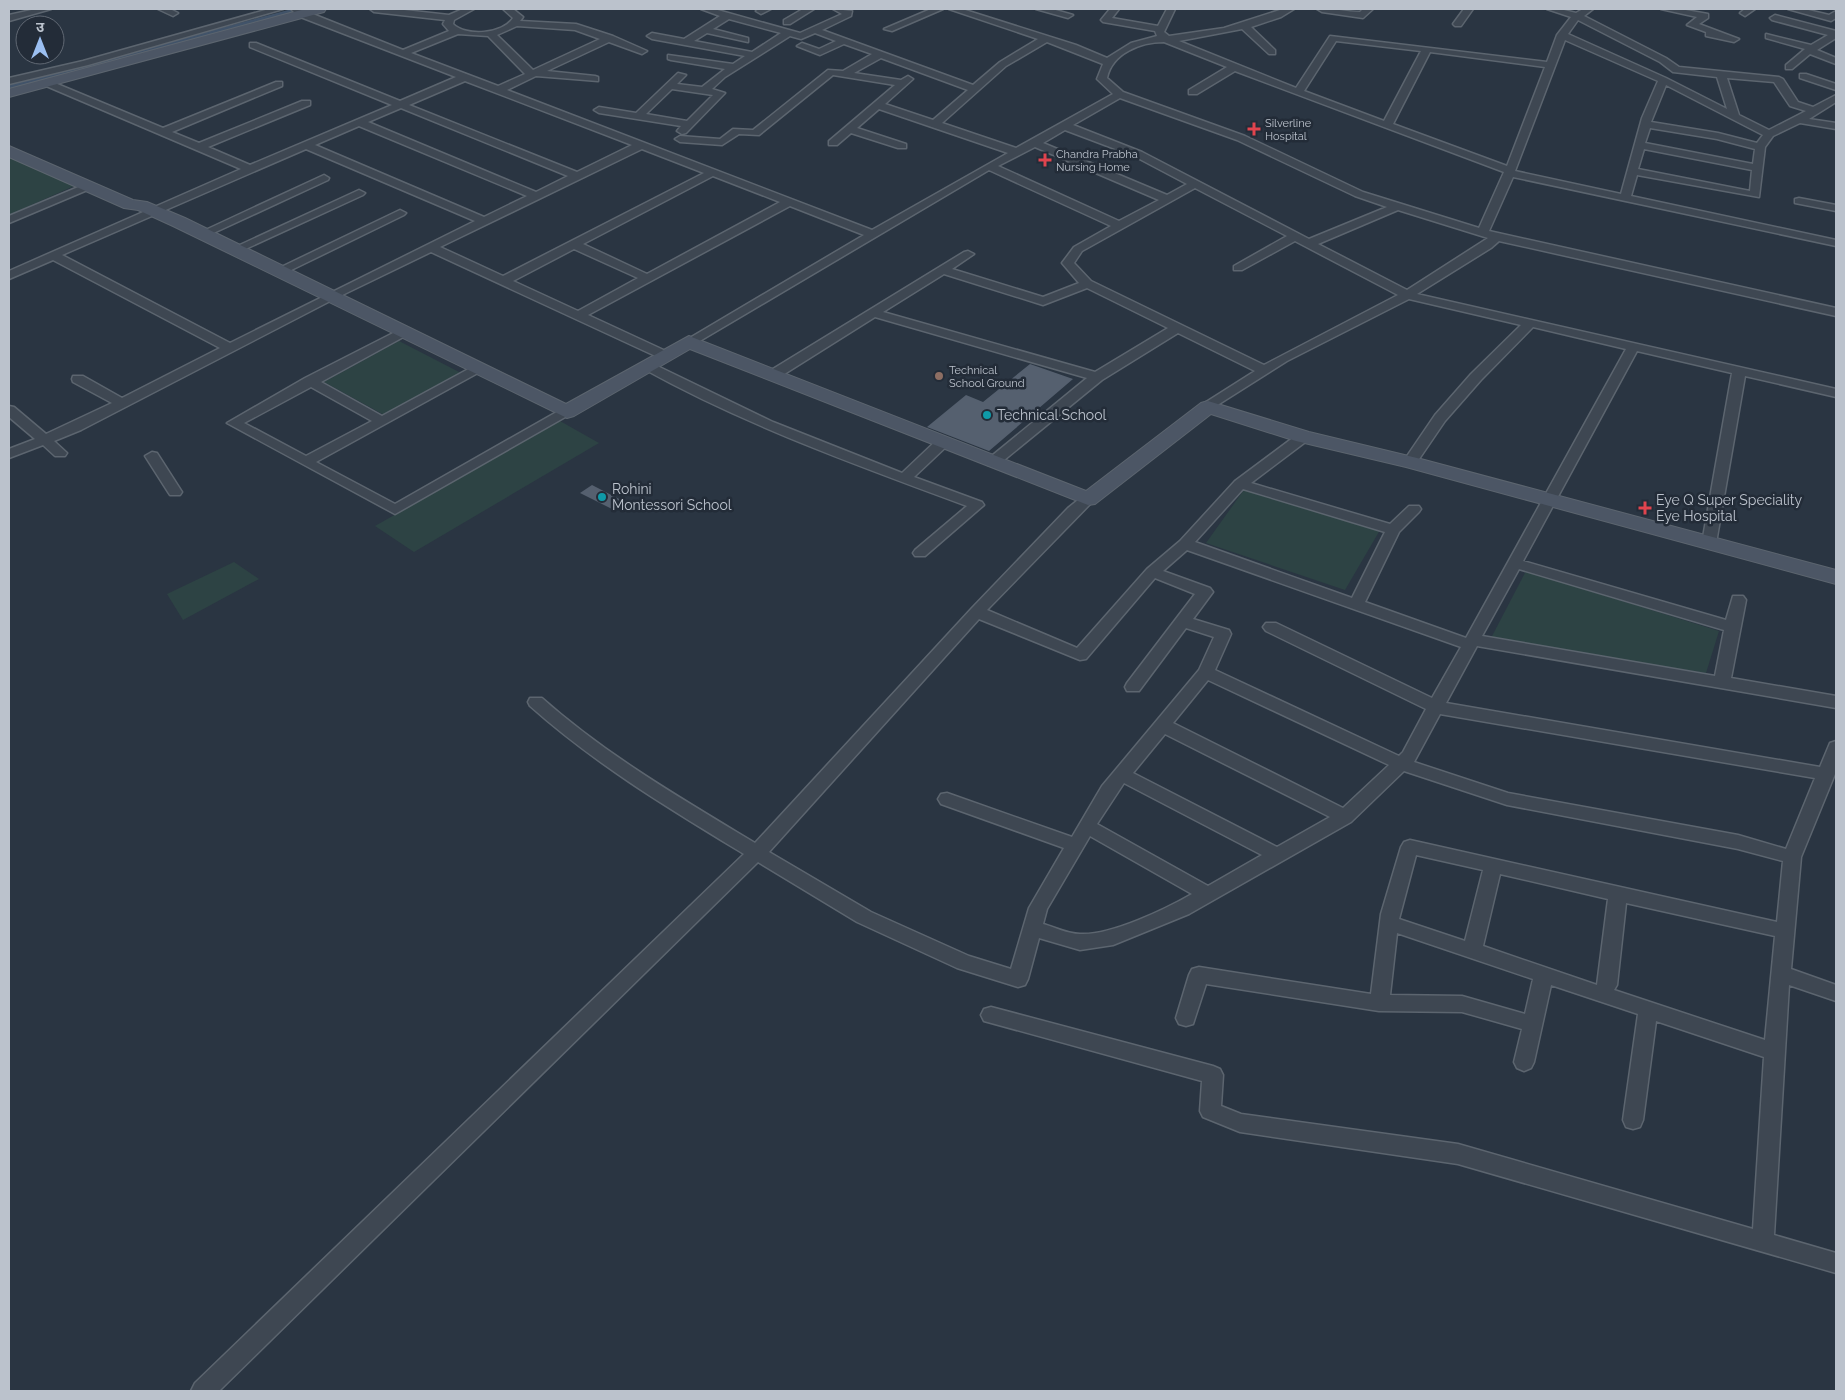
<svg xmlns="http://www.w3.org/2000/svg" width="1845" height="1400" font-family="Raleway,'Noto Sans Devanagari',sans-serif">
	<style>
		.green { fill: #2d4344 }
		.lines { fill: none; stroke-linecap: round; stroke-linejoin: round }
		.canal { fill: #415369; fill-rule: evenodd }
		.building { fill: #55606f }
		.street-casing { stroke: #5c656f; stroke-width: 3 }
		.secondary-casing { stroke: #5c656f; stroke-width: 2 }
		.street { fill: #3e4752; fill-rule: evenodd }
		.secondary { fill: #4c5665; fill-rule: evenodd }
		.health-dot { fill: #e0444e; stroke: #232c38; stroke-width: 2 }
		.education-dot { fill: #8d6e63; stroke: #232c38; stroke-width: 2 }
		.culture-dot { fill: #0f9aa8; stroke: #232c38; stroke-width: 2 }
		.labels { text-anchor: middle; dominant-baseline: central; stroke-width: 5; stroke-linejoin: round; paint-order: stroke }
		.far-poi-label { font-size: 11px; fill: #bbc2cc; stroke: #232c38; text-anchor: start }
		.poi-label { font-size: 14px; fill: #bbc2cc; stroke: #232c38; text-anchor: start }
	</style>
	<rect width="100%" height="100%" fill="#2a3542"/>
	<g class="green">
		<polygon points="9,156 74,186 9,215"/>
		<polygon points="399,341 461,373 386,416 324,382"/>
		<polygon points="560,421 599,443 414,552 375,526"/>
		<polygon points="1246,487 1380,530 1345,590 1206,543"/>
		<polygon points="234,562 259,579 183,620 167,594"/>
		<polygon points="1526,571 1719,631 1706,673 1490,640"/>
	</g>
	<g class="lines">
		<polygon class="canal" points="292,9 304,9 9,89 9,84"/>
	</g>
	<g class="building">
		<polygon points="1030,364 1073,379 989,451 927,427 966,395 983,402"/>
		<polygon points="592,485 623,501 612,509 580,493"/>
	</g>
	<g class="lines">
		<g class="street-casing">
			<g id="street">
				<polygon points="36,9 51,9 9,21 9,15"/>
				<polygon points="158,9 170,9 178,13 173,16"/>
				<polygon points="269,9 283,9 88,65 9,84 9,78 83,61"/>
				<path d="M291 9H300L403 50 449 31 443 24 445 20 374 12 370 9H395L449 15 463 9H474L454 20 453 24C466 37 503 34 513 18L503 9H513L523 17 520 21 576 24 613 36 647 51 642 54 609 42 547 71 595 76 598 77V81L536 76 507 90 872 230 1008 153 879 109 857 128 906 144V148H898L851 133 837 145H829V141L895 85 833 75 759 135 739 134 722 145 680 142 675 139 680 136 720 139 733 129 753 130 828 70 843 71 872 54 844 44 820 55 797 46 802 43 819 49 836 41 815 33 801 39 790 36 725 77 712 89 725 93 686 133 682 134 677 131 681 126 599 113 594 110 599 107 636 113 678 73 686 75 677 84 702 87 725 69 671 60 668 59V55L733 64 745 56 652 39 647 36 652 33 684 39 720 16 701 9H714L800 33 842 14 833 9 852 11 851 16 822 30 973 85 1000 62 1038 39 949 9H962L1076 45 1107 58 1131 43 1157 36 1155 31 1103 22 1101 20 1110 9H1119L1112 18 1158 26 1167 9H1175L1164 32 1169 36 1224 28 1283 9H1294L1281 17 1251 27 1275 50V54H1269L1242 29 1179 41 1296 88 1330 36 1547 62 1557 35 1571 17 1547 9H1560L1576 13 1583 9H1593L1584 16 1666 58 1679 67 1779 77 1783 79 1798 102 1813 107 1836 95V102L1809 119 1836 123V129L1800 123 1773 136 1765 147 1759 197 1637 175 1631 196 1836 240V246L1513 177 1489 231 1836 308V316L1499 241 1491 248 1417 294 1836 389V397L1745 376 1716 543 1709 548 1702 543 1732 373 1637 351 1523 561 1726 620 1733 596H1743L1746 600 1731 678 1836 696V708L1477 646 1446 703 1820 767 1830 743 1836 741 1835 774 1801 857 1791 969 1836 985V1001L1789 985 1774 1235 1836 1253V1273L1458 1164 1240 1132 1203 1117 1200 1111 1202 1081 984 1021 981 1015 984 1009 991 1007 1213 1066 1220 1069 1223 1075 1221 1106 1241 1114 1458 1144 1753 1229 1764 1057 1656 1021 1643 1120 1640 1127 1633 1129 1626 1127 1623 1120 1638 1014 1551 985 1534 1062 1531 1068 1524 1071 1517 1068 1514 1062 1522 1029 1462 1012 1379 1011 1206 984 1193 1024 1186 1026 1179 1024 1176 1018 1189 975 1192 969 1199 967 1371 994 1381 914 1401 847 1404 842 1410 840 1777 922 1783 861 1738 849 1507 805 1404 771 1351 822 1189 914 1113 945 1080 950 1039 938 1028 979 1025 985 1018 987 957 968 857 922 758 862 219 1391H191L195 1383 744 854C670 809 595 764 530 706L528 702 530 698H542C606 755 682 799 755 843L972 608 1068 508 1083 496H1093L1095 499 987 610 1077 648 1147 569 1180 541 1235 481 1298 434 1303 433 1310 437 1308 440 1251 483 1390 524 1409 506H1419L1421 509 1419 512 1399 532 1365 602 1466 638 1626 349 1533 327 1481 380 1445 421 1415 465 1410 466 1403 462 1435 415 1471 374 1521 325 1409 299 1287 361 1208 411 1203 410 1201 407 1203 404 1255 371 1178 333 1102 380 998 465H988L986 462 988 459 1087 378 875 317 778 378H768L767 375 768 372 964 252 968 251 974 254 952 269 1043 297 1079 283 1062 263 1074 247 1111 226 989 170 693 345H685L683 342 864 235 790 206 588 315 670 353 672 356 670 359H662L431 252 334 299 81 430 54 441 67 453 65 456H55L43 445 9 458V449L35 439 9 417V406L14 407 46 434 112 403 73 382 72 379 73 376H83L122 398 220 348 53 260 9 279V271L241 169 44 85V81H50L163 128 276 82H282V86L172 132 199 143 302 101H310V105L208 147 250 165 392 105 250 47V43H256L400 101 456 77 298 16ZM729 19 781 33 752 52 694 41 707 33 748 42V38L713 29ZM1578 20 1660 62 1673 72 1717 77 1727 109 1666 78 1568 34ZM517 26 575 30 600 39 533 70 497 35ZM458 34 488 36 525 74 498 86 411 53ZM1565 40 1658 81 1642 118 1621 194 1515 171ZM1336 41 1421 51 1384 121 1304 91ZM1047 42 1103 64 1097 79 1113 94 1016 148 942 123 1006 66ZM1164 42 1227 67 1189 90V94H1197L1235 71 1504 172 1479 228 1363 192 1245 136 1123 92 1107 78C1112 53 1141 42 1164 42ZM1430 52 1545 67 1507 166 1393 124ZM881 58 968 90 933 120 885 104 913 79 908 76 901 80 854 73ZM1727 78 1774 82 1790 106 1806 111 1769 130 1739 115ZM465 81 632 145 577 172 409 105ZM1666 85 1763 135 1757 143 1718 133 1651 122ZM672 89 713 95 687 121 646 114ZM1120 98 1237 140 1355 196 1387 207 1309 239 1142 152 1073 125ZM401 108 568 176 536 192 368 122ZM359 126 527 196 484 217 315 145ZM1650 128 1717 139 1755 149 1753 164 1645 143ZM1065 130 1134 156 1187 184 1167 195 1043 143ZM1035 147 1159 200 1119 221 998 166ZM306 149 475 221 230 343 62 255ZM642 149 704 173 503 276 440 247ZM1644 149 1752 170 1750 191 1638 169ZM713 176 780 202 647 274 583 244ZM1195 188 1287 236 1234 266V270H1242L1295 241 1398 295 1264 365 1091 281 1074 263 1082 251ZM1398 210 1488 238 1407 290 1318 244ZM574 249 638 278 578 311 513 281ZM944 274 1043 305 1087 288 1168 328 1095 372 883 312ZM1243 489 1385 532 1352 598 1195 542ZM1187 550 1461 647 1432 698 1276 623H1266L1263 627 1266 631 1426 709 1403 752 1399 756 1215 670 1231 634 1229 630 1193 619 1213 592 1210 588 1163 571ZM1519 569 1724 630 1715 676 1482 636ZM1155 578 1195 594 1127 683 1125 687 1127 691H1139L1186 628 1214 637 1199 670 1102 786 1072 837 947 793 941 794 938 799 941 804 1064 848 1029 908 1011 969 969 956 871 912 769 852 979 619 1080 660 1086 659ZM1208 680 1389 765 1343 808 1173 723ZM1440 714 1815 778 1786 849 1738 835 1508 793 1414 762ZM1165 734 1330 817 1277 847 1133 773ZM1124 783 1262 855 1208 886 1097 824ZM1090 836 1192 894C1166 909 1110 936 1080 934 1068 934 1054 927 1043 924L1047 909ZM1416 855 1483 870 1465 941 1399 919ZM1500 874 1608 899 1597 985 1483 946ZM1626 903 1775 936 1765 1040 1614 990 1617 985ZM1397 933 1533 979 1525 1014 1462 996 1390 995Z"/>
				<polygon points="759,9 771,9 761,14 756,11"/>
				<polygon points="803,9 814,9 790,24 784,24 784,20"/>
				<polygon points="931,9 943,9 892,31 884,29"/>
				<polygon points="1036,9 1052,9 1073,15 1068,18"/>
				<path d="M1317 9C1332 8 1346 12 1360 12L1363 9H1373L1363 18 1322 12Z"/>
				<polygon points="1464,9 1473,9 1461,26 1455,26 1453,24"/>
				<polygon points="1661,9 1680,9 1708,14 1708,18 1699,24 1739,39 1734,42 1706,36 1706,32 1687,25 1697,17"/>
				<polygon points="1745,9 1755,9 1745,16 1740,13"/>
				<polygon points="1788,9 1804,9 1829,15 1836,11 1836,18 1831,21"/>
				<polygon points="1775,15 1836,31 1836,38 1817,50 1836,58 1836,64 1810,54 1792,69 1786,69 1786,65 1805,49 1766,38 1766,34 1811,45 1828,35 1772,20 1770,18"/>
				<polygon points="1800,74 1806,74 1836,84 1836,90 1800,78"/>
				<polygon points="324,175 329,178 328,180 207,236 199,236 197,234"/>
				<polygon points="88,183 93,186 92,188 9,223 9,216"/>
				<polygon points="359,190 365,193 363,195 239,252 231,252 229,250"/>
				<polygon points="1799,198 1836,205 1836,211 1795,203 1795,199"/>
				<polygon points="400,210 406,213 404,215 283,274 275,274 273,271"/>
				<path d="M403 328 407 329 409 332 407 335 321 382 382 416 474 366H484L485 369 316 462 395 504 562 409 567 408 574 412 395 514 227 423 305 378ZM311 387 372 421 306 456 244 423Z"/>
				<path d="M649 362 773 422 902 473 938 439H948L950 442 948 445 914 477 982 502 984 505 925 556H915L913 553 915 550 967 506C857 465 747 426 644 369L643 366Z"/>
				<polygon points="152,452 157,453 182,492 180,495 170,495 168,492 145,456"/>
			</g>
		</g>
		<g class="secondary-casing">
			<g id="secondary">
				<polygon points="305,9 326,9 324,12 9,97 9,89"/>
				<polygon points="9,146 133,200 147,202 185,218 566,404 689,336 1086,491 1201,403 1208,401 1309,432 1417,458 1836,570 1836,584 1406,467 1296,441 1211,414 1095,504 1088,505 690,349 574,416 567,418 173,226 138,210 124,208 9,157"/>
			</g>
		</g>
		<use href="#street" class="street"/>
		<use href="#secondary" class="secondary"/>
	</g>
	<g class="health-dot">
		<path d="M1251.5 121.5h5v5h5v5h-5v5h-5v-5h-5v-5h5z"/>
		<path d="M1042.5 152.5h5v5h5v5h-5v5h-5v-5h-5v-5h5z"/>
		<path d="M1642.5 500.5h5v5h5v5h-5v5h-5v-5h-5v-5h5z"/>
	</g>
	<circle class="education-dot" cx="939" cy="376" r="5"/>
	<g class="culture-dot">
		<circle cx="987" cy="415" r="5"/>
		<circle cx="602" cy="497" r="5"/>
	</g>
	<g class="labels">
		<g class="far-poi-label">
			<text x="1265" y="123">Silverline<tspan x="1265" dy="13">Hospital</tspan></text>
			<text x="1056" y="154">Chandra Prabha<tspan x="1056" dy="13">Nursing Home</tspan></text>
			<text x="949" y="370">Technical<tspan x="949" dy="13">School Ground</tspan></text>
		</g>
		<g class="poi-label">
			<text x="997" y="415">Technical School</text>
			<text x="612" y="489">Rohini<tspan x="612" dy="16">Montessori School</tspan></text>
			<text x="1656" y="500">Eye Q Super Speciality<tspan x="1656" dy="16">Eye Hospital</tspan></text>
		</g>
	</g>
	<rect width="1845" height="1400" fill="none" stroke="#bbc2cc" stroke-width="20"/>
	<g transform="translate(40 40)"><circle r="24" fill="#232c38" stroke="#606873"/>
	<path d="M0-4L9 19L0 12L-9 19Z" fill="#9bbff1"/>
	<text y="-8" font-size="14" font-weight="bold" text-anchor="middle" fill="#bbc2cc">उ</text>
	</g>
</svg>
